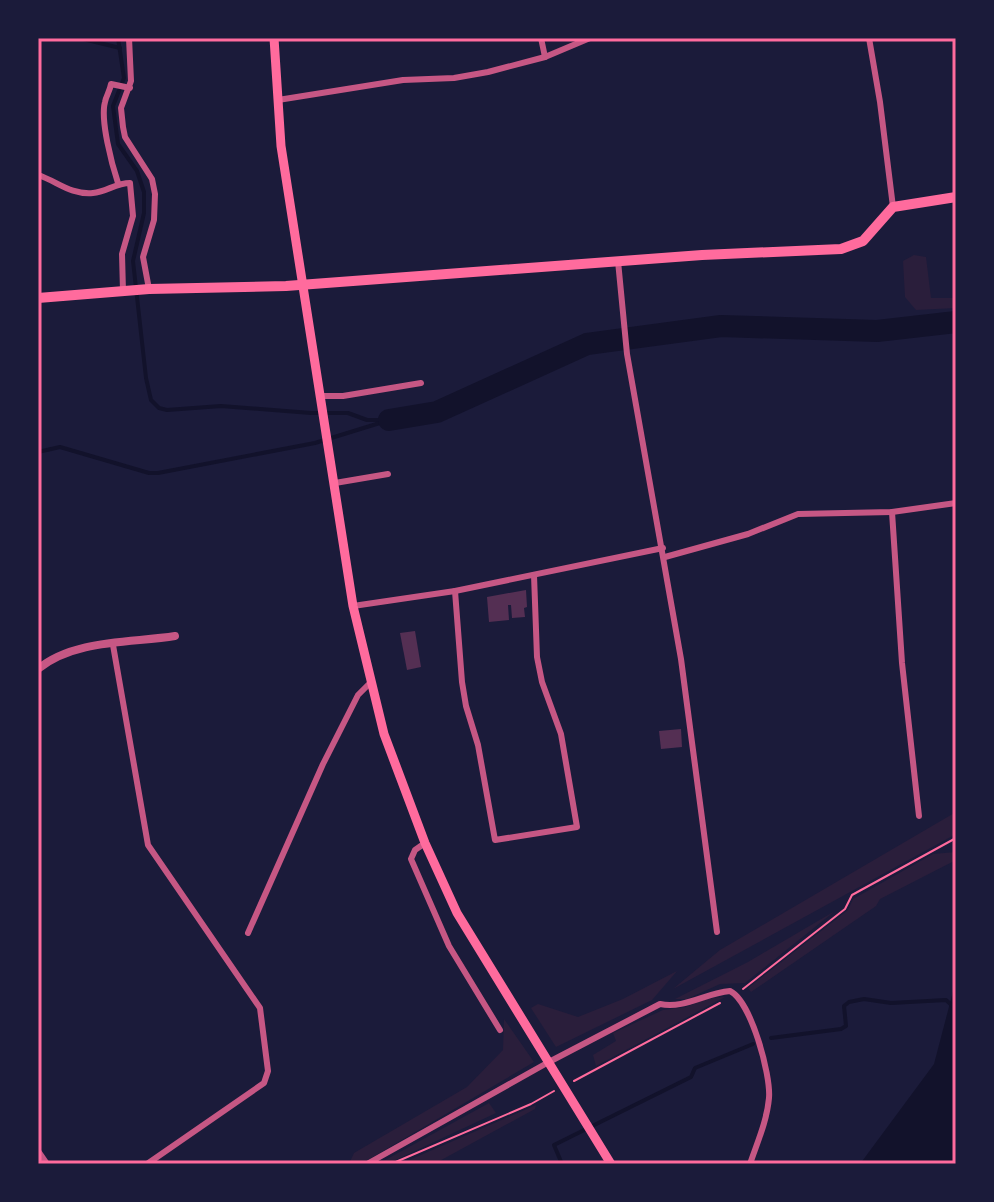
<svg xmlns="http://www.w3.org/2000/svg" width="994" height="1202" font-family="Poppins,sans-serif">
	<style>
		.green { fill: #2a1e3b }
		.water { fill: #12122b }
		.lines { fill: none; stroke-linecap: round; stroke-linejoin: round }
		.stream { stroke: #12122b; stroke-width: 4 }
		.river { stroke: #12122b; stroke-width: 22 }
		.building { fill: #542f53 }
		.path { stroke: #ff6b9d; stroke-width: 2 }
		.minor { stroke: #c65784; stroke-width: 6 }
		.tertiary { stroke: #c65784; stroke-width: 8 }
		.secondary { stroke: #ff6b9d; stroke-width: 9 }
		.primary { stroke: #ff6b9d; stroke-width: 10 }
		.neatline { fill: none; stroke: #ff6b9d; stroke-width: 3 }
	</style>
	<rect width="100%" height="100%" fill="#1b1b3a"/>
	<g class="green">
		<polygon points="914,255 926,257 931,298 956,298 956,308 916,310 905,297 903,261"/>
		<polygon points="956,812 956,834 673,989 720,950"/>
		<polygon points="956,852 956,860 880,899 876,906 751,992 748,988 848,910 853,899 933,854"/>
		<polygon points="835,911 745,983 720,984 687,999 675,999 748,962"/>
		<polygon points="677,971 652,1000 556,1047 531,1008 538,1004 578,1017 623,999"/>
		<polygon points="725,997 596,1066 593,1055 616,1041 613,1033 663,1010 686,1007 709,998"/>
		<polygon points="504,1019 534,1062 361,1164 349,1164 354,1153 467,1087 503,1050"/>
		<polygon points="489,1103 496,1113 387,1164 378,1164"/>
		<polygon points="536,1105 535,1109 434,1164 400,1164"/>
	</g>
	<polygon class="water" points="956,980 956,1164 860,1164 934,1064"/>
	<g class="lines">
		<g class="stream">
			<polyline points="79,38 120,48"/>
			<polyline points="118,38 124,78 113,106 118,144 137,171 144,192 144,213 133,261 146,378 151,400 159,408 167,410 221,406 311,413 348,413 367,420 389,420"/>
			<polyline points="38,39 51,38"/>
			<polyline points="38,452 60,447 149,473 158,473 315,443 383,422"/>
			<polyline points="771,1038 841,1029 846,1026 844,1006 849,1002 864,999 891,1003 946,1000 956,1009"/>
			<polyline points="562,1164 554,1145 691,1077 695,1068 753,1044"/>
		</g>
		<polyline class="river" points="389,420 437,412 587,344 721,326 877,331 956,322"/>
	</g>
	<g class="building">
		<polygon points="526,590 527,607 524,608 525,617 512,618 511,605 508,605 509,620 489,622 487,597"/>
		<polygon points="415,631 421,667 407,670 400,633"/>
		<polygon points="681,729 682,747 661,749 659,731"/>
	</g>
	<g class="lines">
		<g class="path">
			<polyline points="743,989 845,909 852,895 956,838"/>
			<polyline points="574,1081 720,1003"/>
			<polyline points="391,1164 531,1104 554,1091"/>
		</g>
		<g class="minor">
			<polyline points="129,38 131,81 121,108 123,127 125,137 152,179 155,194 154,220 143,257 149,289"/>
			<polyline points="541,38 545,57"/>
			<polyline points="869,38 880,102 893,207"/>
			<polyline points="278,100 403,80 454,78 488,72 545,57 590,38"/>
			<path d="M38 175C57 181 70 195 93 193 106 192 116 183 130 183L133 216 122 254 123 291"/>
			<path d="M118 183C112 165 100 120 105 102 106 96 110 91 111 84L130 88"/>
			<polyline points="618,261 627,354 681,659 717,932"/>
			<polyline points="322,396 343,396 421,383"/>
			<polyline points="335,483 388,474"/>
			<polyline points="892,512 902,663 919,816"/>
			<polyline points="665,557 748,534 798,514 892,512 956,503"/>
			<polyline points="455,591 462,682 466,706 478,745 495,840 577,827 561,734 542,682 537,657 534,575"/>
			<polyline points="353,606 455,591 663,548"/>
			<polyline points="113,645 148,845 260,1008 268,1071 264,1083 147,1164"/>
			<polyline points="425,843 415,850 411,859 449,946 500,1030"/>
			<polyline points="248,933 323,764 358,695 371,682"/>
			<polyline points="38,1151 47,1164"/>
			<path d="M367 1164 547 1063 660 1004C685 1009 705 993 730 991 751 1001 771 1075 769 1098 767 1121 757 1143 750 1164"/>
		</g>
		<path class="tertiary" d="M38 669C74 639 132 643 175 636"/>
		<polyline class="secondary" points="274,38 281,146 353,606 384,734 425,843 457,913 611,1164"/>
		<polyline class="primary" points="38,298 149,289 286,286 702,255 841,249 863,241 893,207 956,197"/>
	</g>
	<rect width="994" height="1202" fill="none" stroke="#1b1b3a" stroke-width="80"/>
	<rect x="40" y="40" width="914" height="1122" class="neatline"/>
</svg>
